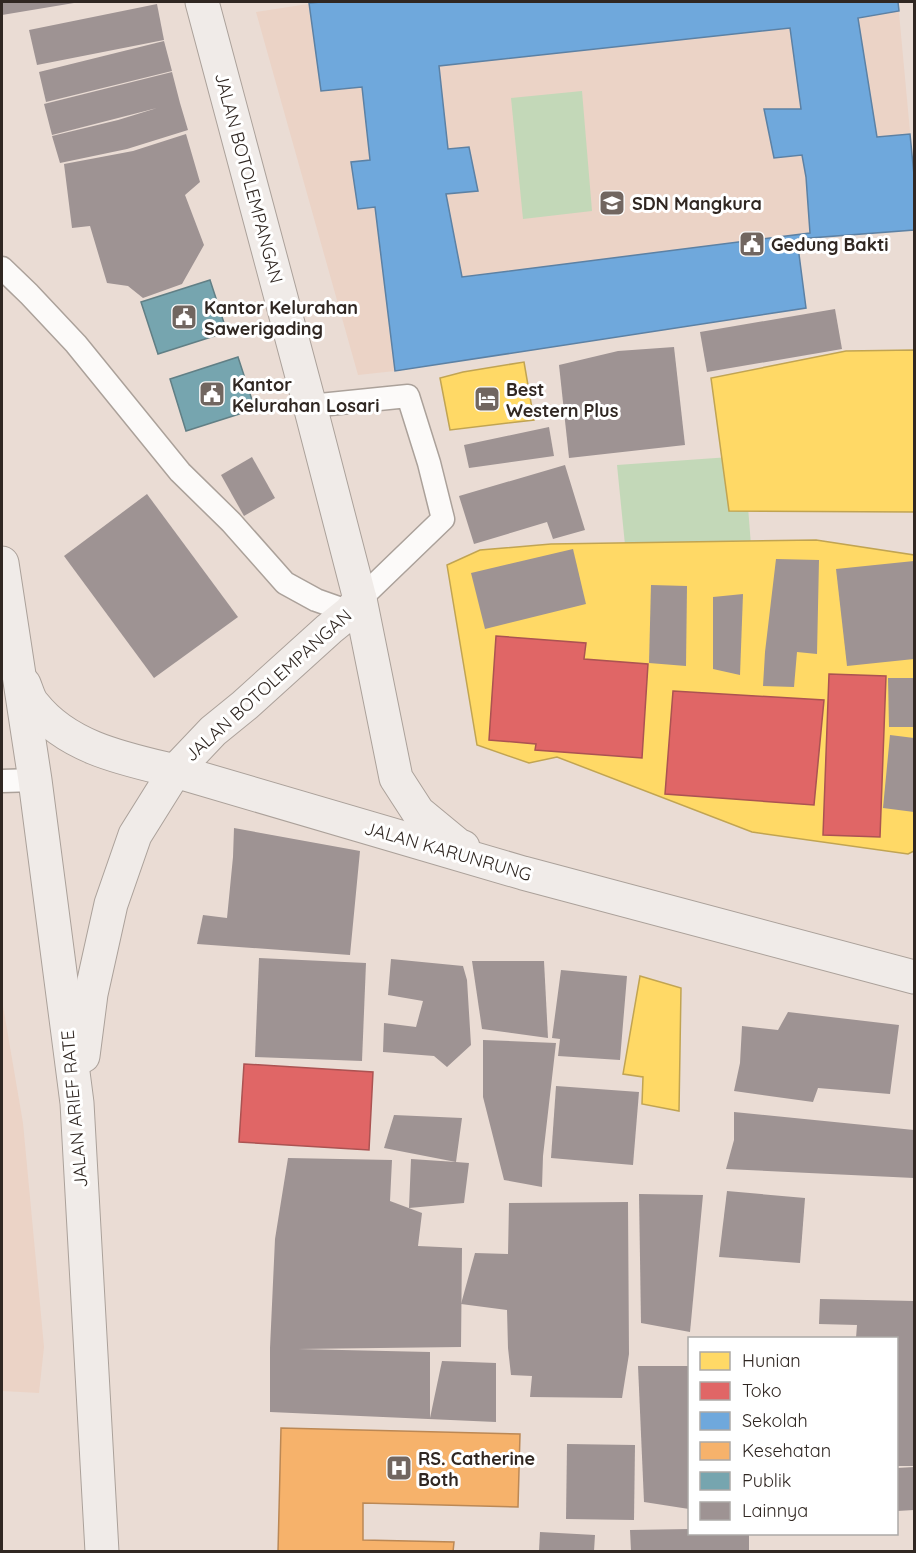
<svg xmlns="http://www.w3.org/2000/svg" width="916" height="1553" font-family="Quicksand,sans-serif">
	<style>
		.built { fill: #ebd3c6 }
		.green { fill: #c3d8b8 }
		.homes { fill: #ffd966; stroke: #c1a452; stroke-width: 1.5 }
		.shops { fill: #e06666; stroke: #ab5352; stroke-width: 1.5 }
		.schools { fill: #6fa8dc; stroke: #5c81a4; stroke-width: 1.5; fill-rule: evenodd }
		.health { fill: #f6b26b; stroke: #b85; stroke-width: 1.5 }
		.public { fill: #76a5af; stroke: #617f85; stroke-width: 1.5 }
		.building { fill: #9e9393 }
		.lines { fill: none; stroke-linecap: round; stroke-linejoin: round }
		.lane-casing { stroke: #aba19a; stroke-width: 25 }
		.secondary-casing { stroke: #aba19a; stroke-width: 35 }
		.lane { stroke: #fcfaf9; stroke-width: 22 }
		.secondary { stroke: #f0ebe8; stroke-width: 33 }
		.labels { text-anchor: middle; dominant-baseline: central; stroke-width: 6; stroke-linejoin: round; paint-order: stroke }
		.street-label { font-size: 18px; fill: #302722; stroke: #fff }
		.poi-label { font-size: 18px; font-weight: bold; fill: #302722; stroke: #fff; text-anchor: start }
	</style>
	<rect width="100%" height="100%" fill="#eadcd4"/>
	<g class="built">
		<polygon points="321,2 898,2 914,175 914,230 797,239 806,308 395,371 358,375 256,12"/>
		<polygon points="2,1000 23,1123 44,1347 39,1393 2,1391"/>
	</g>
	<g class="green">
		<polygon points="582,91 592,211 523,219 511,98"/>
		<polygon points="744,456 752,558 626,555 617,465"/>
	</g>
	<g class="homes">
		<polygon points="914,350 914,512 729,511 711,378 846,351"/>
		<polygon points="524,362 534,420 450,430 440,378 463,372"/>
		<polygon points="816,540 914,555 914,851 908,854 752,832 557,757 529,763 477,745 447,565 480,550 551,544"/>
		<polygon points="640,976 681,988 679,1111 642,1104 643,1077 623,1074"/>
	</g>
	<g class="shops">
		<polygon points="496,636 586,643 584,659 648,664 642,758 535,750 536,744 489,740"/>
		<polygon points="829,674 886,676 880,837 823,835"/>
		<polygon points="673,691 824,700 814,805 665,794"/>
		<polygon points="244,1064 373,1072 369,1150 239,1142"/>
	</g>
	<path class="schools" d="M321 2H898L899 11 858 18 877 137 910 134 914 175V230L797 239 806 308 395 371 375 207 358 209 351 162 370 160 362 87 321 91 309 3ZM790 28 801 109H764L774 158 802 155 806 177 810 233 462 277 446 194 478 191 469 147 448 149 439 66Z"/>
	<polygon class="health" points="281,1428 520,1434 518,1507 363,1503 363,1540 454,1542 453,1552 278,1552"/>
	<g class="public">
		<polygon points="210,280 227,332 158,354 141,302"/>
		<polygon points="238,357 255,409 186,431 170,379"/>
	</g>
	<g class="building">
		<polygon points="2,2 74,2 74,3 2,15"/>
		<polygon points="157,4 164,40 37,65 29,30"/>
		<polygon points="164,41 172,71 46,102 39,72"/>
		<polygon points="172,72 180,103 188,130 127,149 60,163 52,136 118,120 157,108 52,135 44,104"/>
		<polygon points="186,134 200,182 185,195 204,245 182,284 143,298 128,286 107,283 90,226 72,228 64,164 133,151"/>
		<polygon points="835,309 842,349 707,372 700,332"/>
		<polygon points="674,347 685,445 569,458 559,365 618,351"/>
		<polygon points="549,427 554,456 469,468 464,445"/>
		<polygon points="252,457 275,498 244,516 221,475"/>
		<polygon points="565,465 585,530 553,539 547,522 474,544 459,496"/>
		<polygon points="147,494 238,617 154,678 64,556"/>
		<polygon points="573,549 586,604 485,629 471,573"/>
		<polygon points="776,559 819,560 817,654 797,652 794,687 763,686 765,652"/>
		<polygon points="914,561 914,659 847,666 836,569"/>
		<polygon points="651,585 687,586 686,666 649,663"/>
		<polygon points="743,594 740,675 713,669 713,597"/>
		<polygon points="888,678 914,678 914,727 889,727"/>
		<polygon points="890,735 914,738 914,812 883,808"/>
		<polygon points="234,828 360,851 350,955 197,944 203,915 227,918 233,857"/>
		<polygon points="259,958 366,963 362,1061 255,1057"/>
		<polygon points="391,959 463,966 467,980 471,1045 447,1067 434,1056 383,1052 384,1023 416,1027 423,1001 388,995"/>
		<polygon points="472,961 544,961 548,1038 482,1029"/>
		<polygon points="561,970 627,976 620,1060 558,1056 560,1039 552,1038"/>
		<polygon points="788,1012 899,1025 890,1094 818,1088 813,1102 734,1091 740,1063 742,1026 778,1030"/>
		<polygon points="483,1040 556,1043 543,1156 542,1187 504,1180 483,1097"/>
		<polygon points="556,1086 639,1092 633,1165 551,1158"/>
		<polygon points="734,1112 914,1130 914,1178 726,1169 734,1140"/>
		<polygon points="394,1115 462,1118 456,1162 469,1163 464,1203 409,1208 411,1159 456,1162 384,1148"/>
		<polygon points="288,1158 392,1160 390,1201 422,1213 418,1246 462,1248 461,1347 298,1349 430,1352 430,1418 442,1361 496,1363 496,1422 270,1412 270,1348 275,1239"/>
		<polygon points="727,1191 805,1198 800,1263 719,1257"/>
		<polygon points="639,1194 703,1195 690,1332 641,1323"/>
		<polygon points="628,1202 629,1354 622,1398 530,1397 532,1376 511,1375 508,1348 507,1310 461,1304 475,1253 508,1254 509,1203"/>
		<polygon points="820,1299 914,1301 914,1466 897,1466 897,1338 856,1338 857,1325 819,1324"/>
		<polygon points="638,1366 688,1366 689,1509 644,1502"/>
		<polygon points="567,1444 635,1445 634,1520 566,1519"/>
		<polygon points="914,1467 914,1510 897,1511 897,1468"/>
		<polygon points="690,1529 690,1534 749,1534 749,1551 631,1551 630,1530"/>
		<polygon points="540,1532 595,1535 594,1551 539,1551"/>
	</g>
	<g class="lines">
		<g class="lane-casing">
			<g id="lane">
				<polyline points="2,268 29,294 76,344 180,472 231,522 285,583 316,600 350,612"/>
				<polyline points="310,406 408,396 429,463 443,519 360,599"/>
				<polyline points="2,781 35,780"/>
			</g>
		</g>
		<g class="secondary-casing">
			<g id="secondary">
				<polyline points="202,2 310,406 360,599 396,778 418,812 458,845 463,847"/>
				<polyline points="2,563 35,780 77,1103 102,1552"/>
				<path d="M24 684C27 691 29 700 34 705 68 748 125 759 175 771L523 873 914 977"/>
				<polyline points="83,1056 91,994 111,904 135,835 175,771 213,731 245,705 329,629 350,612 360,599"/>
			</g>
		</g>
		<use href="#lane" class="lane"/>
		<use href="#secondary" class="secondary"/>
	</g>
	<defs>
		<g id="school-square" transform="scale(1.35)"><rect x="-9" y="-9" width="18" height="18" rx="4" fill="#716660" stroke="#fff"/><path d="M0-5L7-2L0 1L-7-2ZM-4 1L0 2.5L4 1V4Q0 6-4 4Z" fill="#fff"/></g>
		<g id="civic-square" transform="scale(1.35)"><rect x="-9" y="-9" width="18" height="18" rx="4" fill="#716660" stroke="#fff"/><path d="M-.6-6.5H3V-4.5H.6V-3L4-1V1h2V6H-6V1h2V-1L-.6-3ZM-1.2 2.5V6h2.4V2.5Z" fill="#fff"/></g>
		<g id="hotel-square" transform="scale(1.35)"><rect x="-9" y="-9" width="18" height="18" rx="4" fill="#716660" stroke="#fff"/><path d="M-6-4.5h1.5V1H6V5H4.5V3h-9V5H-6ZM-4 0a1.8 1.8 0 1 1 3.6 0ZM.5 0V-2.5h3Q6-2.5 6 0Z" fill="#fff"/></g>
		<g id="hospital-square" transform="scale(1.35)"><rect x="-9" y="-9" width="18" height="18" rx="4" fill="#716660" stroke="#fff"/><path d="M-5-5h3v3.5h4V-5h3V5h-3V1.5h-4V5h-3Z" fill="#fff"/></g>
	</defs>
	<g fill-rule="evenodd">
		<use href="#school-square" x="612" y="203"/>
		<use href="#civic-square" x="752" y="244"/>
		<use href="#civic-square" x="184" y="317"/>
		<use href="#civic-square" x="212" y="394"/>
		<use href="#hotel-square" x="487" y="399"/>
		<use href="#hospital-square" x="399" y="1468"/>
	</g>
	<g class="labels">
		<g class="street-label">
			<text transform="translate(249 178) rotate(75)">JALAN BOTOLEMPANGAN</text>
			<text transform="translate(268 685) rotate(-42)">JALAN BOTOLEMPANGAN</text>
			<text transform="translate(448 851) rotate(16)">JALAN KARUNRUNG</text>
			<text transform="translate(74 1109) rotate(-95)">JALAN ARIEF RATE</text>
		</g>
		<g class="poi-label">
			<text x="632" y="203">SDN Mangkura</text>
			<text x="771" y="244">Gedung Bakti</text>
			<text x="204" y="307">Kantor Kelurahan<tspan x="204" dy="21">Sawerigading</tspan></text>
			<text x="232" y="384">Kantor<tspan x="232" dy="21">Kelurahan Losari</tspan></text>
			<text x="506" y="389">Best<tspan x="506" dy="21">Western Plus</tspan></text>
			<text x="418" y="1458">RS. Catherine<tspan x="418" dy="21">Both</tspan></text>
		</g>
	</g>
	<rect width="916" height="1553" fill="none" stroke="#302722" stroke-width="6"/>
	<rect x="688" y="1337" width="210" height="198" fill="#ffffff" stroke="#aca9a7" stroke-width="1.5"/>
	<rect x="700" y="1352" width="30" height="18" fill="#ffd966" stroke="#aca9a7" stroke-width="1.5"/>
	<text x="742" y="1367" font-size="18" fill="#302722">Hunian</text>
	<rect x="700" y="1382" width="30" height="18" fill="#e06666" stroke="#aca9a7" stroke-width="1.5"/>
	<text x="742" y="1397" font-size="18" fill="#302722">Toko</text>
	<rect x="700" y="1412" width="30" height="18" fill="#6fa8dc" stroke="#aca9a7" stroke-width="1.5"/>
	<text x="742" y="1427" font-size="18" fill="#302722">Sekolah</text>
	<rect x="700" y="1442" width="30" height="18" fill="#f6b26b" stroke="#aca9a7" stroke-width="1.5"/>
	<text x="742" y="1457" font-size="18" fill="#302722">Kesehatan</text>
	<rect x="700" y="1472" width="30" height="18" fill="#76a5af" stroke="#aca9a7" stroke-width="1.5"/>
	<text x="742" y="1487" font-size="18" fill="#302722">Publik</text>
	<rect x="700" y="1502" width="30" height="18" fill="#9e9393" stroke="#aca9a7" stroke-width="1.5"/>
	<text x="742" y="1517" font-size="18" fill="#302722">Lainnya</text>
</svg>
